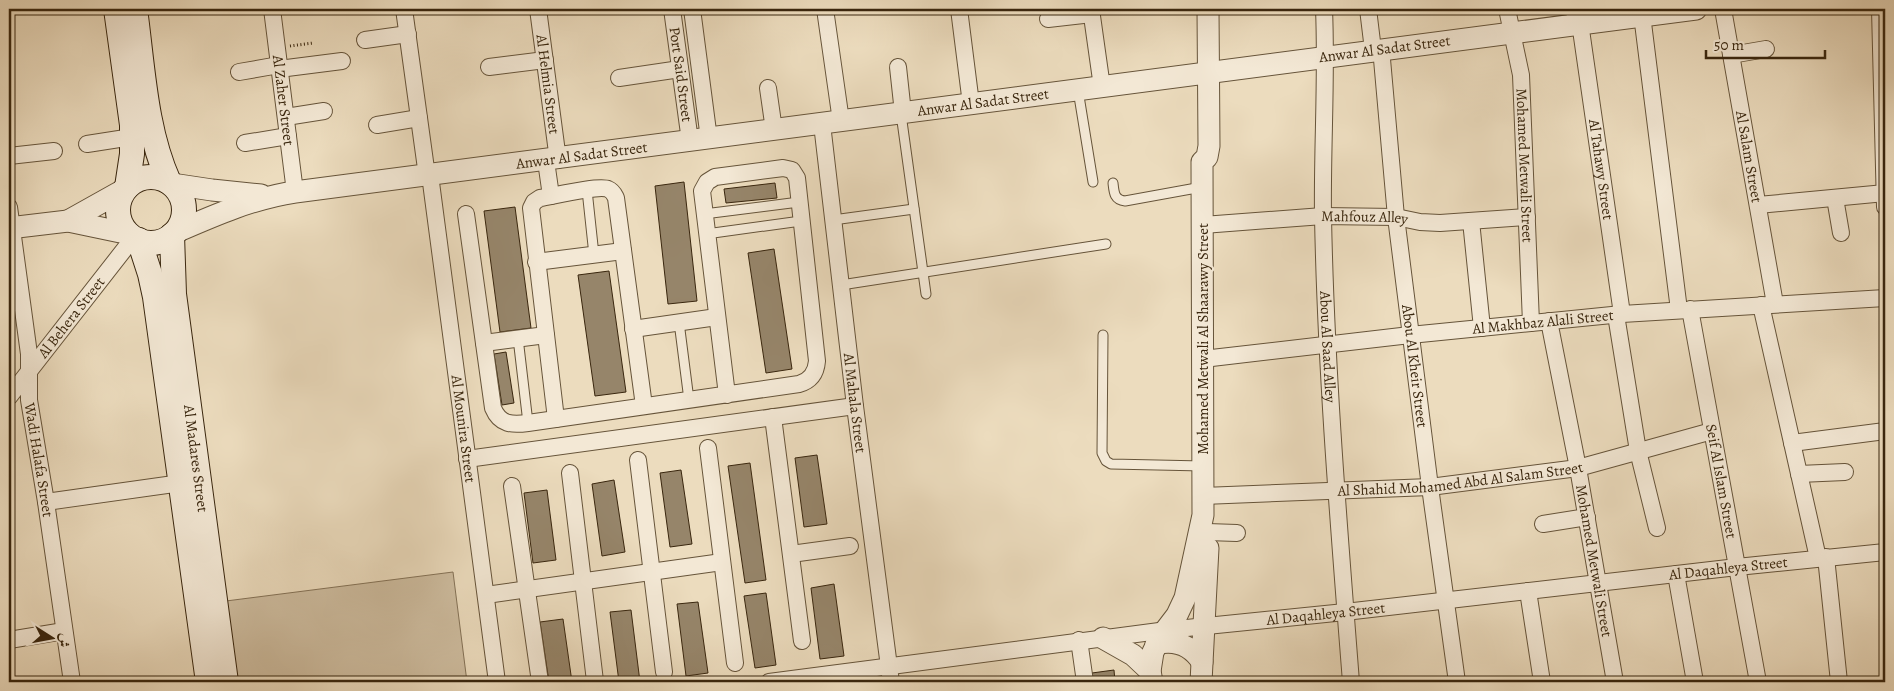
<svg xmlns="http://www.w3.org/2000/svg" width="1894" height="691" font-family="Alegreya,Amiri,serif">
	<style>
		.green { fill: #cebda0; stroke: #847257 }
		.building { fill: #96856a; stroke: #39260e }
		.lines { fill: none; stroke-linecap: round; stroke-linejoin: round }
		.service-casing { stroke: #66543a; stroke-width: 11 }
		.minor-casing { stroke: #66543a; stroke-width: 18 }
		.tertiary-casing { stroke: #66543a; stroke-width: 23 }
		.secondary-casing { stroke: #39260e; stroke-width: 26 }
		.path { stroke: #39260e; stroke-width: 3; stroke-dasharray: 1 2.5; stroke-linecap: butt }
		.service { stroke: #f3e8d5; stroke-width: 9 }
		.minor { stroke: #f3e8d5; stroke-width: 16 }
		.tertiary { stroke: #f3e8d5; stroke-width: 21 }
		.secondary { stroke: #f3e8d5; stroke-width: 24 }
		.labels { text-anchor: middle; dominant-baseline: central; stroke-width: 4.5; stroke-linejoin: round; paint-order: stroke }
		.street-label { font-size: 15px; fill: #39260e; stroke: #f3e8d5 }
	</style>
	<rect width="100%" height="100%" fill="#ecdcbe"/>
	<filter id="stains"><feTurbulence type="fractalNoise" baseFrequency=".004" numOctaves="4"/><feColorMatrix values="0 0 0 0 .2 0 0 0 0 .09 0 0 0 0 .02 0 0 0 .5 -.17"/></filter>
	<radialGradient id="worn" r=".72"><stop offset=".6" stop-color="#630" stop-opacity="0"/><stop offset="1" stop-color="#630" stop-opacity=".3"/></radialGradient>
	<polygon class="green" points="453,572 467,682 236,682 226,601"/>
	<g class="building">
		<polygon points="684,182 697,301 668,304 655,186"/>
		<polygon points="775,183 777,198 726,203 724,189"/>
		<polygon points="515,207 531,328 500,332 484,211"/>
		<polygon points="774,249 792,369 766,373 748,253"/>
		<polygon points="609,271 626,392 595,396 578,275"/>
		<polygon points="506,352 514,403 502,405 494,354"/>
		<polygon points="817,455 827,524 804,527 795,458"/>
		<polygon points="750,463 766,580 745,583 728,466"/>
		<polygon points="681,470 692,544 670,547 660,473"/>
		<polygon points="614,480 625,552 602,556 592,484"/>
		<polygon points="547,490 556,560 533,563 524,493"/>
		<polygon points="834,584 844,656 820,659 811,588"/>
		<polygon points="766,593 776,665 755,668 744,596"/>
		<polygon points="698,602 708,673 686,676 677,604"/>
		<polygon points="631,610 640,682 619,682 610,612"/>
		<polygon points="563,619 572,682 549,682 540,622"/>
		<polygon points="1114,670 1115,682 1093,682 1092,673"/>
		<polygon points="1061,678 1061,682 1028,682"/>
	</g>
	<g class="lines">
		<g class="service-casing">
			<g id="service">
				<polyline points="1078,90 1093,182"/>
				<polyline points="901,114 926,294"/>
				<path d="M1113 183C1114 192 1114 200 1125 201L1202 187"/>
				<polyline points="587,190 594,255"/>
				<polyline points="704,214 799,202"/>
				<polyline points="833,220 914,209"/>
				<polyline points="706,234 801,221"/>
				<polyline points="841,285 1106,244"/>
				<polyline points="679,322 689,400"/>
				<polyline points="1103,335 1102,453 1106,461 1111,464 1203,466"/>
				<polyline points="518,338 528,423"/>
			</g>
		</g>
		<g class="minor-casing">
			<g id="minor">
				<path id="s1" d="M272 9 295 192"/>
				<polyline points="404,9 427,176"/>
				<path id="s2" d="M538 9 558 160"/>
				<path id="s3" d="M672 9 690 141"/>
				<polyline points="692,9 709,139"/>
				<polyline points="825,9 841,121"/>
				<polyline points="959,9 971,104"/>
				<polyline points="1091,9 1102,87"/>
				<path id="s4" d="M1324 9C1327 78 1322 148 1323 217 1326 372 1339 528 1351 682"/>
				<polyline points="1368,9 1373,50"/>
				<path id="s5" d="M1507 9 1521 75 1531 323"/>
				<polyline points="1574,9 1576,24"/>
				<path id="s6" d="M1723 9 1775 304"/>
				<polyline points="1880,9 1885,207"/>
				<polyline points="1642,15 1679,310"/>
				<polyline points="1048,19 1092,14"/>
				<path id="s7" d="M1580 23 1622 314"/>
				<polyline points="365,40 408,34"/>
				<path id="s8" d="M1381 48 1396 217 1430 487 1457 682"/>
				<polyline points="1731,55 1766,49"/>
				<polyline points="489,67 545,60"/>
				<polyline points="898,67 903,113"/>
				<polyline points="279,69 342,61"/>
				<polyline points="239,72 279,65"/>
				<polyline points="619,78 680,69"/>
				<polyline points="768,88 774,130"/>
				<polyline points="286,117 324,111"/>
				<path id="s9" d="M822 124 855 406 891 682"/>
				<polyline points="377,125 419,118"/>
				<polyline points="245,143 288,136"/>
				<polyline points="87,144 132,137"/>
				<polyline points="9,156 54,151"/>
				<polyline points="546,161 551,196"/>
				<path id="s10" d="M430 175 497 682"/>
				<polyline points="1835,198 1841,233"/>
				<polyline points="1758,205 1885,193"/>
				<path id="s11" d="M9 207 29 354V400L46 502 72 682"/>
				<path d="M466 214 493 408C500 425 512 425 528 423L799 384C810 381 816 373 817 361L797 178 792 170 783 168 715 177 707 182 702 191 727 395"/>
				<polyline points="1471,221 1482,328"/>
				<path id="s12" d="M1203 225 1323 216 1396 217 1420 222 1440 223 1527 217"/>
				<polyline points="536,262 623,251"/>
				<polyline points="1761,305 1818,558"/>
				<path id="s13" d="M1690 309 1758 682"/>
				<polyline points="1616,315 1638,451 1657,528"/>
				<path id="s14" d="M1549 321 1578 468 1615 682"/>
				<polyline points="633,329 717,317"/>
				<polyline points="484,343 546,335"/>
				<path id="s15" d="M1203 359 1410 335 1622 314 1885 298"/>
				<path id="s16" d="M9 397 134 237"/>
				<polyline points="773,417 802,641"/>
				<path d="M556 419 531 208 534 202 540 198C553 196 599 185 608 189 613 191 614 194 616 198L644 406"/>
				<polyline points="1792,443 1885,431"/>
				<polyline points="708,448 735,663"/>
				<polyline points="467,459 855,406"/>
				<polyline points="638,460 664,672"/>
				<polyline points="570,473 595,681"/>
				<polyline points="1799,474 1845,472"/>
				<polyline points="512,486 540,682"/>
				<path id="s17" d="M1203 496 1430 487 1578 468 1712 431"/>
				<polyline points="46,502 181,483"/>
				<polyline points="1543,524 1587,517"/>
				<polyline points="1207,532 1237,533"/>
				<polyline points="791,554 850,546"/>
				<polyline points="1826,557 1839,682"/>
				<polyline points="1676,574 1695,682"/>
				<polyline points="1528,591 1542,682"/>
				<polyline points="486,595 722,562"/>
				<polyline points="9,640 64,631"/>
				<polyline points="1079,640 1085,682"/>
				<path id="s18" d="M769 682 1167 630 1345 612 1737 567 1885 552"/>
			</g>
		</g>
		<g class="tertiary-casing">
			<g id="tertiary">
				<polyline points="172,184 212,190 261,195"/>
				<polyline points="68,221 127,188"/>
				<polyline points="9,228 68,221 130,234"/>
				<path id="s19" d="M176 232C215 215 254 198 295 192 762 134 1228 67 1696 9"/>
				<polyline points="1103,638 1133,655 1150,671"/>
				<path d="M1156 644C1175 639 1191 645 1202 662"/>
				<polyline points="1152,682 1150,671 1153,652 1161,636 1177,615 1185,598 1203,515 1202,162 1207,157 1209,146 1208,9"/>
				<polyline points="1201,682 1208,548"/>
			</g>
		</g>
		<g class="secondary-casing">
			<g id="secondary">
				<polyline points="116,9 132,125 132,154 127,187"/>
				<path d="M135 9C143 67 145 129 169 182"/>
				<circle cx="151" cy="210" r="33"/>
				<path id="s20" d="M172 235 174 294 226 682"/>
				<polyline points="139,240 150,274 155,297 208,682"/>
			</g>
		</g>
		<polyline class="path" points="290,46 313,43"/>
		<use href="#service" class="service"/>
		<use href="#minor" class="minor"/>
		<use href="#tertiary" class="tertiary"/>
		<use href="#secondary" class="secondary"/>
	</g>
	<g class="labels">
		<g class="street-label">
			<text stroke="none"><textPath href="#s19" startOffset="1225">Anwar Al Sadat Street</textPath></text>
			<text stroke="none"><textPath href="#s3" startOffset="66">Port Said Street</textPath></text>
			<text stroke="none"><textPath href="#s2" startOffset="76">Al Helmia Street</textPath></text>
			<text stroke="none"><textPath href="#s1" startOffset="92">Al Zaher Street</textPath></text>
			<text stroke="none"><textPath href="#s19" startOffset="820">Anwar Al Sadat Street</textPath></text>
			<text stroke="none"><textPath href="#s19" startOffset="415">Anwar Al Sadat Street</textPath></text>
			<text stroke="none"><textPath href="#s6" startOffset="150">Al Salam Street</textPath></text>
			<text stroke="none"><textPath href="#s5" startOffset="158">Mohamed Metwali Street</textPath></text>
			<text stroke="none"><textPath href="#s7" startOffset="148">Al Tahawy Street</textPath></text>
			<text stroke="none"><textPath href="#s12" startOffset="162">Mahfouz Alley</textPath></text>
			<text stroke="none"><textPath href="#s16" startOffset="101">Al Behera Street</textPath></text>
			<text stroke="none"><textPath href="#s15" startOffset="342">Al Makhbaz Alali Street</textPath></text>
			<text transform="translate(1203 339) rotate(-90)">Mohamed Metwali Al Shaarawy Street</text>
			<text stroke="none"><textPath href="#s4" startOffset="338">Abou Al Saad Alley</textPath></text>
			<text stroke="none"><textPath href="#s8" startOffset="320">Abou Al Kheir Street</textPath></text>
			<text stroke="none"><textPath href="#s9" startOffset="281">Al Mahala Street</textPath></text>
			<text stroke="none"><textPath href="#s10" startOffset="256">Al Mounira Street</textPath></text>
			<text stroke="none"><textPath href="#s11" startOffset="255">Wadi Halafa Street</textPath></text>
			<text stroke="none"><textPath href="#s20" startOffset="225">Al Madares Street</textPath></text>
			<text stroke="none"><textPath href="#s17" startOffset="258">Al Shahid Mohamed Abd Al Salam Street</textPath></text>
			<text stroke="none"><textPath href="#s13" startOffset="175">Seif Al Islam Street</textPath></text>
			<text stroke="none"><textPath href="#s14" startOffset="244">Mohamed Metwali Street</textPath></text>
			<text stroke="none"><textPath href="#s18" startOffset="966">Al Daqahleya Street</textPath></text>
			<text stroke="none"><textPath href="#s18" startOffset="561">Al Daqahleya Street</textPath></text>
		</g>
	</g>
	<rect width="1894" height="691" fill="none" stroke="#ecdcbe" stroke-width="30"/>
	<rect x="10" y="10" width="1874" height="671" fill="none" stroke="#39260e" stroke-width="2.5"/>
	<rect x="15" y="15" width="1864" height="661" fill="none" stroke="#39260e"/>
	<g transform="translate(52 638) rotate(101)" stroke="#f3e8d5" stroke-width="4" paint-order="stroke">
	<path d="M0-4L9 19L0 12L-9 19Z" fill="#39260e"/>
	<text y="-8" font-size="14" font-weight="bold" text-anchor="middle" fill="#39260e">ش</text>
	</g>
	<path d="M1706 50v8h119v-8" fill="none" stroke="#39260e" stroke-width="2.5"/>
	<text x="1714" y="50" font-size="15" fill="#39260e" stroke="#f3e8d5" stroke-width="4" paint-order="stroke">50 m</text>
	<rect width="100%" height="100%" filter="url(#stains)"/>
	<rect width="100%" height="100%" fill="url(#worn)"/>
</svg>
